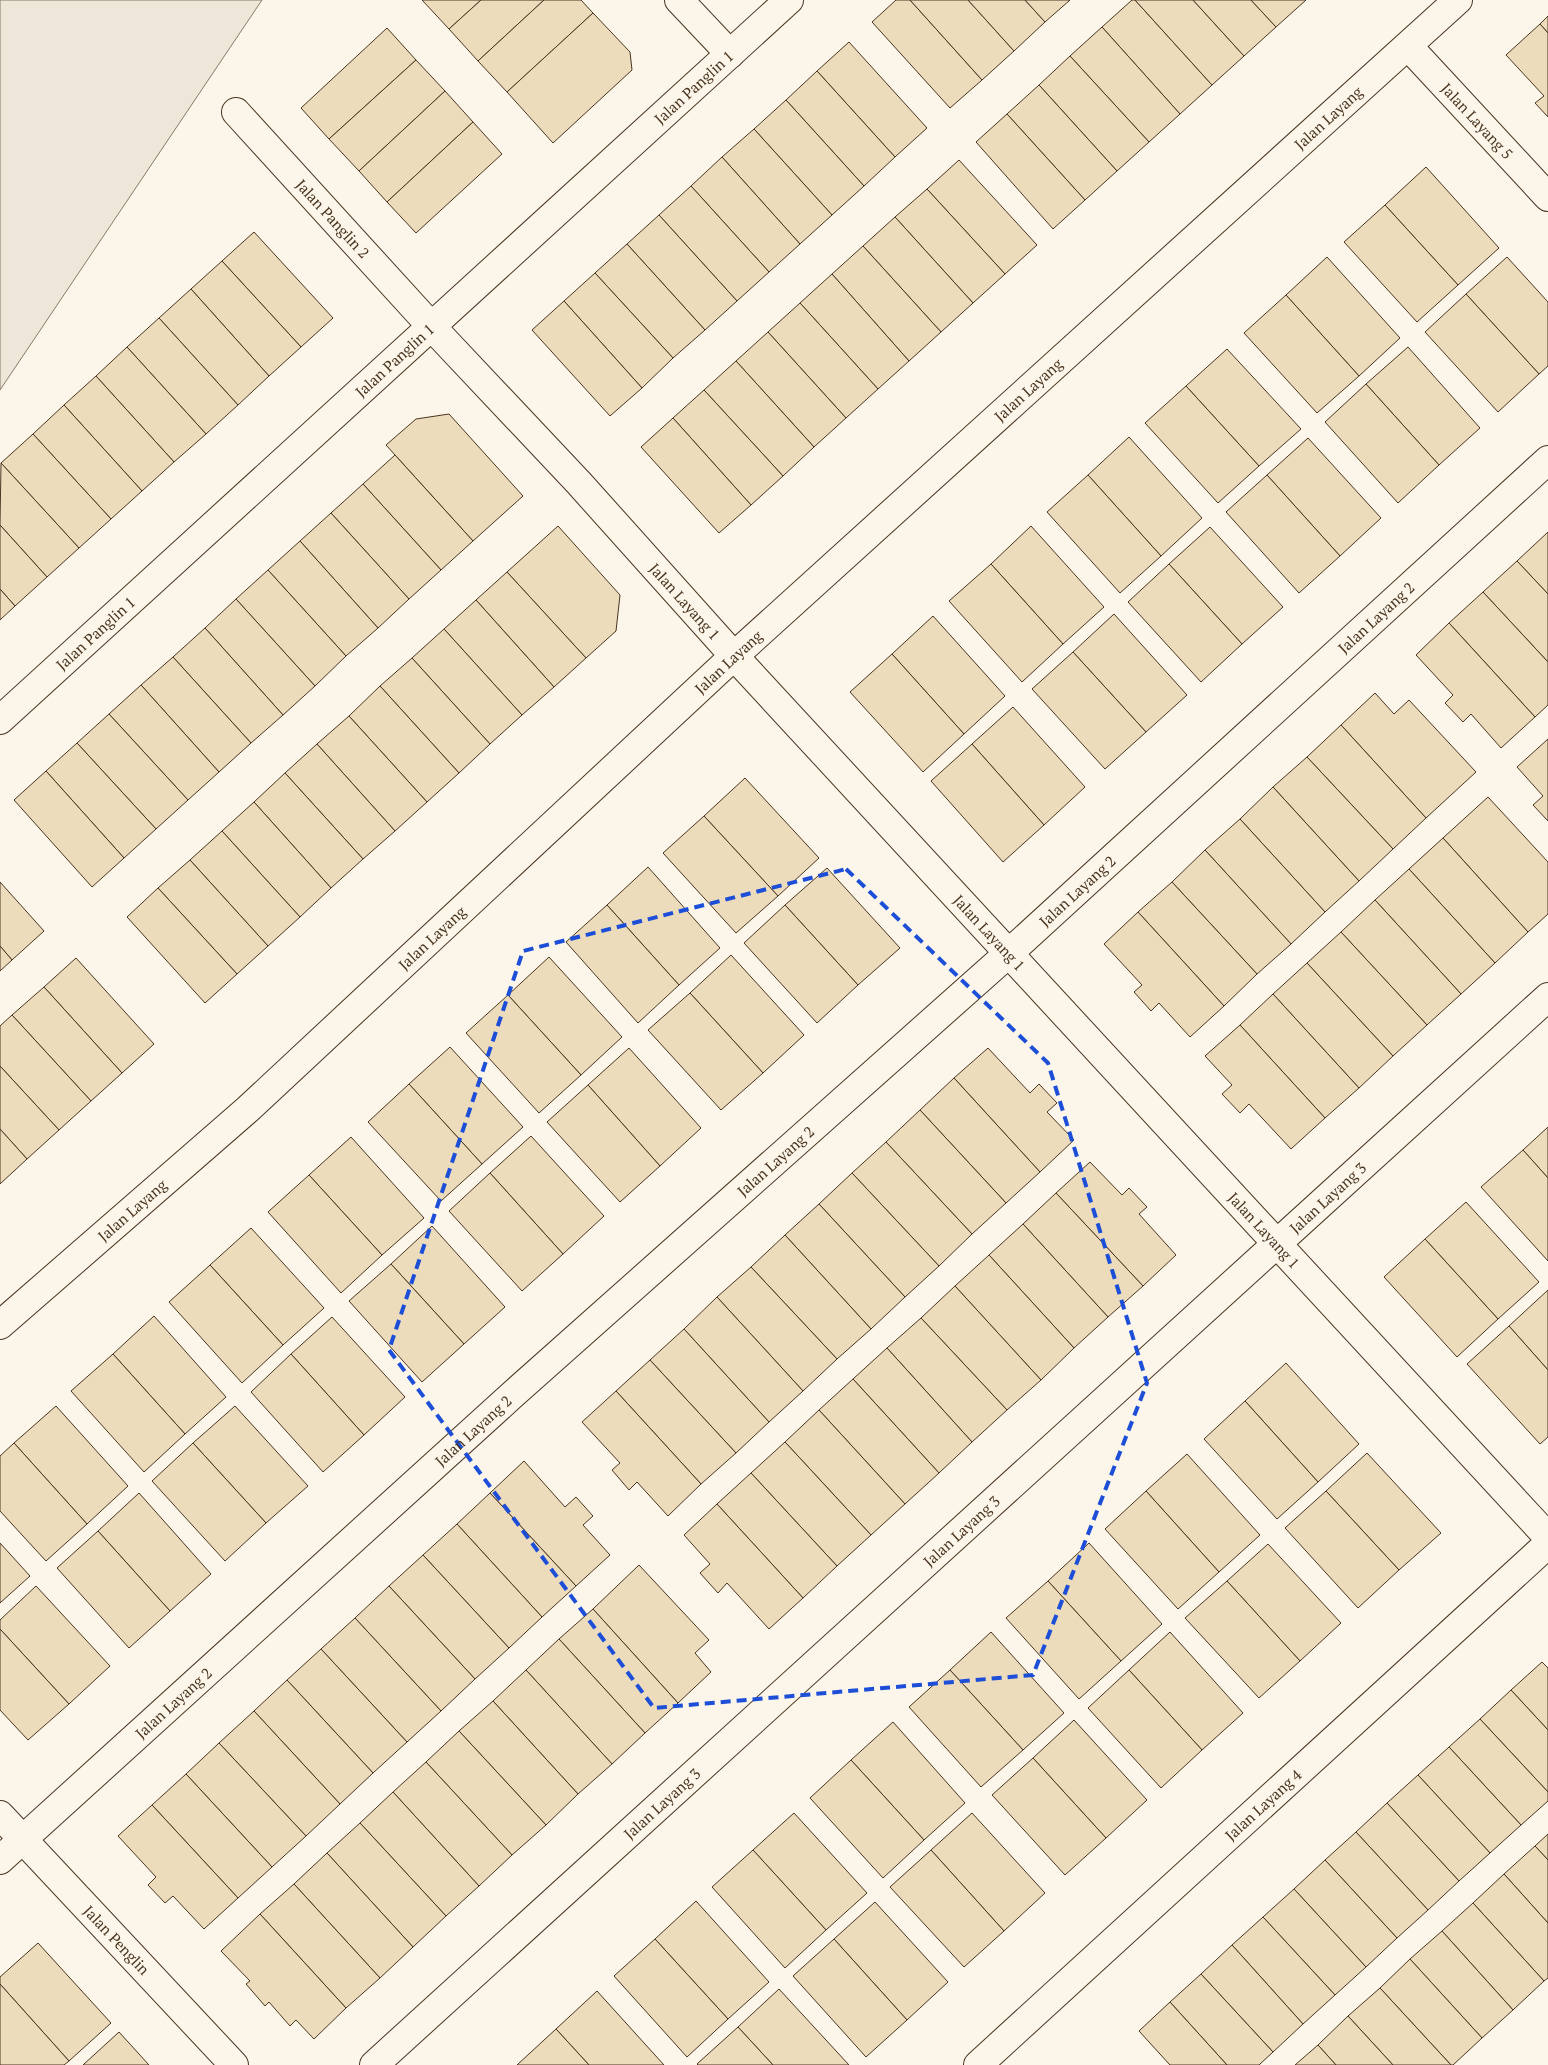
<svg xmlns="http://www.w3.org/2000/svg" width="1548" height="2065" font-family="'PT Serif',serif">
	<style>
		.green { fill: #ede6d9; stroke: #887966 }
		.building { fill: #ecdcbc; stroke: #4a3520 }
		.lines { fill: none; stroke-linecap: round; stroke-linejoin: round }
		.minor-casing { stroke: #4a3520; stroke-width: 30 }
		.minor { stroke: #fbf6e9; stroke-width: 28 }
		.marked { fill: none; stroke: #1d4ed8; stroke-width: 4; stroke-dasharray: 10 6; stroke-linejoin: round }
		.labels { text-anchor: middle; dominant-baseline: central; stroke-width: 4; stroke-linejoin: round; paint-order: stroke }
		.street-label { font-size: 15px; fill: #4a3520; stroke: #fbf6e9 }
	</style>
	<rect width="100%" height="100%" fill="#fbf6e9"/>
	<polygon class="green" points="0,0 262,0 0,390"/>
	<g class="building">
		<polygon points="422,0 481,0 449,29"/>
		<polygon points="481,0 544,0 478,61 449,29"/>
		<polygon points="544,0 581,0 593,13 507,92 478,61"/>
		<polygon points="896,0 910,0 982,80 950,108 872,22"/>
		<polygon points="910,0 968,0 1014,51 982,80"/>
		<polygon points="968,0 1025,0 1045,22 1014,51"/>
		<polygon points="1025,0 1070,0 1045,22"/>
		<polygon points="1132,0 1135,0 1212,85 1180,114 1102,27"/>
		<polygon points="1135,0 1193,0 1244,56 1212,85"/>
		<polygon points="1193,0 1251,0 1276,27 1244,56"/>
		<polygon points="1251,0 1306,0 1276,27"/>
		<polygon points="593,13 630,52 632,70 553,143 507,92"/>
		<polygon points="1548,16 1548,33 1540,24"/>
		<polygon points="1540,24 1548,33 1548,117 1535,103 1544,96 1506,55"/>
		<polygon points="1102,27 1180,114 1149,142 1070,56"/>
		<polygon points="387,28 416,60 329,139 301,108"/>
		<polygon points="849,42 927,128 895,157 817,71"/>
		<polygon points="1070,56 1149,142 1117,171 1039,85"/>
		<polygon points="416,60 445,91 359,171 329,139"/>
		<polygon points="817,71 895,157 864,186 786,100"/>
		<polygon points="1039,85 1117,171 1085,200 1007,114"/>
		<polygon points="445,91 473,122 387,202 359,171"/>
		<polygon points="786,100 864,186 832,215 754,129"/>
		<polygon points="1007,114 1085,200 1053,229 976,142"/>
		<polygon points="473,122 502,154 416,233 387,202"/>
		<polygon points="754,129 832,215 800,244 722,157"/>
		<polygon points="722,157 800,244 769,272 691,186"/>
		<polygon points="959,160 1037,245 1005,274 927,189"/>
		<polygon points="1426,167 1499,248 1458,285 1385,205"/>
		<polygon points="691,186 769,272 737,301 659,215"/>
		<polygon points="927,189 1005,274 973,303 895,217"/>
		<polygon points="1385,205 1458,285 1417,322 1344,242"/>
		<polygon points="659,215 737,301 705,330 627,244"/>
		<polygon points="895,217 973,303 941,332 863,246"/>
		<polygon points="254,232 333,318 301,347 222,261"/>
		<polygon points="627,244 705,330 673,358 595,273"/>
		<polygon points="863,246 941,332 909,361 832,274"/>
		<polygon points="1327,257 1400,338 1359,376 1286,295"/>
		<polygon points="1507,257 1548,302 1548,366 1539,374 1466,294"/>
		<polygon points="222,261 301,347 269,376 191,289"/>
		<polygon points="595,273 673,358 642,388 564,301"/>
		<polygon points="832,274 909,361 878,389 800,303"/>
		<polygon points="191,289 269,376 238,405 159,318"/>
		<polygon points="1466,294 1539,374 1498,412 1425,332"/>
		<polygon points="1286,295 1359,376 1317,413 1244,333"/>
		<polygon points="564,301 642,388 610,416 532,330"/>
		<polygon points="800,303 878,389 846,418 768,332"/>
		<polygon points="159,318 238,405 206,434 127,347"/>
		<polygon points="768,332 846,418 814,447 736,361"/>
		<polygon points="127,347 206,434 174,462 96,376"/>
		<polygon points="1408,347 1480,428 1439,465 1366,384"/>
		<polygon points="1227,349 1301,429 1259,466 1186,386"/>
		<polygon points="736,361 814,447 783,476 704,390"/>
		<polygon points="96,376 174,462 142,491 64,405"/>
		<polygon points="1366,384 1439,465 1398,503 1325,422"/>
		<polygon points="1186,386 1259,466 1218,503 1145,423"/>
		<polygon points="704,390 783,476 751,505 673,418"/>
		<polygon points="64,405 142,491 111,519 33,434"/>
		<polygon points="449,414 523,496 473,541 386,445 416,419"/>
		<polygon points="673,418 751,505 719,533 641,447"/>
		<polygon points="33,434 111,519 79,548 1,463"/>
		<polygon points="1129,437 1202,518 1161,556 1088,475"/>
		<polygon points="1308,438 1381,518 1340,556 1267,475"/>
		<polygon points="395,455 473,541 441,570 363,484"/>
		<polygon points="1,463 79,548 47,577 0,525"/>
		<polygon points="1088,475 1161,556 1120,593 1047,512"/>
		<polygon points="1267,475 1340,556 1299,593 1226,512"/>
		<polygon points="363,484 441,570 409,599 331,513"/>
		<polygon points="331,513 409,599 378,628 300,541"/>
		<polygon points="0,525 47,577 15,606 0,589"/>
		<polygon points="558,526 620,595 616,631 586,658 507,572"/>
		<polygon points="1031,526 1104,607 1063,644 991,564"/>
		<polygon points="1210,527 1283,607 1242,644 1169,564"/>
		<polygon points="1548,532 1548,594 1517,561"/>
		<polygon points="300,541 378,628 346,656 268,570"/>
		<polygon points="1517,561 1548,594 1548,662 1483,592"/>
		<polygon points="991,564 1063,644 1022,682 949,601"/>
		<polygon points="1169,564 1242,644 1201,682 1128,602"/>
		<polygon points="268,570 346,656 315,686 236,599"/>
		<polygon points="507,572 586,658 554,687 476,600"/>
		<polygon points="0,589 15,606 0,620"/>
		<polygon points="1483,592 1548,662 1548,705 1535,717 1449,623"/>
		<polygon points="236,599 315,686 283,715 205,628"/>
		<polygon points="476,600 554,687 522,715 444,629"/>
		<polygon points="1114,614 1187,695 1146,732 1073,652"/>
		<polygon points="933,616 1005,696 964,734 892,654"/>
		<polygon points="1449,623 1535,717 1501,748 1471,714 1463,722 1445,703 1453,695 1416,655"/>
		<polygon points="205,628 283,715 251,743 173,657"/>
		<polygon points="444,629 522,715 490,744 412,658"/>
		<polygon points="1073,652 1146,732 1105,769 1032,689"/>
		<polygon points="892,654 964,734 923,772 850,692"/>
		<polygon points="173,657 251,743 219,772 141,685"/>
		<polygon points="412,658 490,744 459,773 380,686"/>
		<polygon points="141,685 219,772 188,800 109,714"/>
		<polygon points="380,686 459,773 427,802 349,716"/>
		<polygon points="1375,693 1394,714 1409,700 1476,772 1426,818 1341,725"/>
		<polygon points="1013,707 1085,787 1044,825 972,744"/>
		<polygon points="109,714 188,800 156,829 77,743"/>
		<polygon points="349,716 427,802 395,831 317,744"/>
		<polygon points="1341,725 1426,818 1393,849 1307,757"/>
		<polygon points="1548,739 1548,821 1533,805 1543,796 1517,767"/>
		<polygon points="77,743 156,829 124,858 46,771"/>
		<polygon points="317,744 395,831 363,859 285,773"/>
		<polygon points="972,744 1044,825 1003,862 931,781"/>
		<polygon points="1307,757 1393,849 1359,881 1273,787"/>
		<polygon points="46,771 124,858 92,887 14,800"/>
		<polygon points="285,773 363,859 331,888 254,802"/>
		<polygon points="745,778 819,858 778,896 704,816"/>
		<polygon points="1273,787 1359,881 1325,912 1240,819"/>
		<polygon points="1488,797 1548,862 1548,914 1528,932 1443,838"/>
		<polygon points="254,802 331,888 300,917 222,831"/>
		<polygon points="704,816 778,896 736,933 663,853"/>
		<polygon points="1240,819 1325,912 1291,944 1205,850"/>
		<polygon points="222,831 300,917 268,946 190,860"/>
		<polygon points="1443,838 1528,932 1495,963 1409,869"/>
		<polygon points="1205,850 1291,944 1257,974 1172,882"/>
		<polygon points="190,860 268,946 237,974 158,888"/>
		<polygon points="648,867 720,948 679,985 607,905"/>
		<polygon points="827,868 900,948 858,985 785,905"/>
		<polygon points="1409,869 1495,963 1461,994 1375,900"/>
		<polygon points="0,882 44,931 12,960 0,946"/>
		<polygon points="1172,882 1257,974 1224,1006 1138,912"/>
		<polygon points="158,888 237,974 205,1003 127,917"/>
		<polygon points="1375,900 1461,994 1427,1025 1341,932"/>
		<polygon points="607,905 679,985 638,1023 566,942"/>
		<polygon points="785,905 858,985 817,1023 744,943"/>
		<polygon points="1138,912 1224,1006 1190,1037 1159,1003 1151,1011 1134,992 1142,985 1104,944"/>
		<polygon points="1341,932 1427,1025 1393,1056 1307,963"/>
		<polygon points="0,946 12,960 0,971"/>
		<polygon points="731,955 804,1035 763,1073 690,993"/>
		<polygon points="549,957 622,1037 581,1075 508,995"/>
		<polygon points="76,958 154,1044 122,1073 44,987"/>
		<polygon points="1307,963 1393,1056 1359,1088 1273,994"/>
		<polygon points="44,987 122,1073 91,1101 12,1015"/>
		<polygon points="690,993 763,1073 721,1110 648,1030"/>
		<polygon points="1273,994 1359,1088 1325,1118 1240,1025"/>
		<polygon points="508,995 581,1075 539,1113 466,1033"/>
		<polygon points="12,1015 91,1101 59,1130 0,1066 0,1026"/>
		<polygon points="1240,1025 1325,1118 1291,1149 1249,1104 1240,1113 1222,1094 1232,1085 1205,1056"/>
		<polygon points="450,1047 523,1127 482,1164 409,1084"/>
		<polygon points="629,1048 701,1128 660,1166 588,1085"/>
		<polygon points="988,1048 1030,1093 1039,1084 1057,1103 1047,1112 1074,1140 1040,1172 954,1078"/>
		<polygon points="0,1066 59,1130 27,1159 0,1129"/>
		<polygon points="954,1078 1040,1172 1006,1203 920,1110"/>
		<polygon points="409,1084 482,1164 441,1201 368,1122"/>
		<polygon points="588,1085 660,1166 620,1202 547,1122"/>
		<polygon points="920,1110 1006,1203 972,1234 886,1142"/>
		<polygon points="1548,1127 1548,1178 1523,1150"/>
		<polygon points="0,1129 27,1159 0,1184"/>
		<polygon points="531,1136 604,1216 563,1254 490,1173"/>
		<polygon points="351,1137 424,1218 382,1255 309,1175"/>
		<polygon points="886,1142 972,1234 939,1266 852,1173"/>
		<polygon points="1523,1150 1548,1178 1548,1261 1481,1187"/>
		<polygon points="1090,1162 1122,1195 1129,1188 1147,1207 1139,1214 1176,1255 1143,1286 1056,1193"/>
		<polygon points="490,1173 563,1254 522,1291 449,1211"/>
		<polygon points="852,1173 939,1266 905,1297 819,1204"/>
		<polygon points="309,1175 382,1255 341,1293 268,1212"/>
		<polygon points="1056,1193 1143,1286 1108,1317 1023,1224"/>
		<polygon points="1466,1202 1539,1282 1498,1319 1425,1239"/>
		<polygon points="819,1204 905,1297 871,1329 785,1235"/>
		<polygon points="1023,1224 1108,1317 1074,1348 989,1255"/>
		<polygon points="432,1226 505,1307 464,1344 391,1264"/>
		<polygon points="251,1228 324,1308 283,1345 210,1265"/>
		<polygon points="785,1235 871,1329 837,1359 751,1267"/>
		<polygon points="1425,1239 1498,1319 1457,1357 1384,1277"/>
		<polygon points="989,1255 1074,1348 1041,1380 955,1286"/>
		<polygon points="391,1264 464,1344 422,1382 349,1301"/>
		<polygon points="210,1265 283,1345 242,1383 169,1302"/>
		<polygon points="751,1267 837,1359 803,1391 717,1297"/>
		<polygon points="955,1286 1041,1380 1007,1410 921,1318"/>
		<polygon points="1548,1290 1548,1370 1509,1326"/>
		<polygon points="717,1297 803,1391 769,1422 684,1329"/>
		<polygon points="154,1316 226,1397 185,1434 113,1354"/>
		<polygon points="332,1317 405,1397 364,1435 291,1354"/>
		<polygon points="921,1318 1007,1410 972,1442 887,1348"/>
		<polygon points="1509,1326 1548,1370 1548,1437 1540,1444 1467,1364"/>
		<polygon points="684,1329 769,1422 736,1453 650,1360"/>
		<polygon points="887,1348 972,1442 939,1473 853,1379"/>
		<polygon points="113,1354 185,1434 144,1472 71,1391"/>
		<polygon points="291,1354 364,1435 323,1472 251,1392"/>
		<polygon points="650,1360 736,1453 701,1484 616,1391"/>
		<polygon points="1286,1363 1359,1444 1318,1482 1245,1401"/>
		<polygon points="853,1379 939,1473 905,1504 819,1410"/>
		<polygon points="616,1391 701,1484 668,1516 637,1482 629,1490 612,1470 620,1463 582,1422"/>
		<polygon points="1245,1401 1318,1482 1277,1519 1204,1439"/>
		<polygon points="56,1406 128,1486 87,1524 14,1443"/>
		<polygon points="235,1406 308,1486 266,1523 193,1443"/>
		<polygon points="819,1410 905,1504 871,1535 785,1442"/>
		<polygon points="785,1442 871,1535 837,1566 751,1473"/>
		<polygon points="14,1443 87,1524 46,1561 0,1511 0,1456"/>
		<polygon points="193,1443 266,1523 225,1561 152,1481"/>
		<polygon points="1367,1453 1441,1533 1399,1570 1326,1491"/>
		<polygon points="1187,1454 1260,1535 1219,1572 1146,1491"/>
		<polygon points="524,1461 565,1507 576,1497 593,1516 583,1525 610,1555 576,1586 490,1493"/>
		<polygon points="751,1473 837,1566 803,1598 717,1504"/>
		<polygon points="1146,1491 1219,1572 1178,1609 1105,1529"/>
		<polygon points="1326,1491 1399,1570 1358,1608 1285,1528"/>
		<polygon points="139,1493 211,1574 170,1611 98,1531"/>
		<polygon points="490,1493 576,1586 542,1617 457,1524"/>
		<polygon points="717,1504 803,1598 769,1629 727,1583 718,1593 700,1573 710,1564 684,1535"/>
		<polygon points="457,1524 542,1617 509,1648 423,1555"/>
		<polygon points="98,1531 170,1611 129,1648 57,1568"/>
		<polygon points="0,1543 30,1576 0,1603"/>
		<polygon points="1089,1543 1162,1624 1121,1661 1048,1581"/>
		<polygon points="1268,1544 1341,1623 1300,1661 1227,1581"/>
		<polygon points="423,1555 509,1648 475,1679 389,1586"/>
		<polygon points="639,1565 709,1640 695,1653 711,1672 678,1703 593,1609"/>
		<polygon points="1048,1581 1121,1661 1079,1699 1006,1618"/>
		<polygon points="1227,1581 1300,1661 1259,1698 1185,1618"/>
		<polygon points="36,1586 110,1666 69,1704 0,1629 0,1620"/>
		<polygon points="389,1586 475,1679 441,1711 355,1618"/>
		<polygon points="593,1609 678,1703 645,1733 559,1639"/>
		<polygon points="355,1618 441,1711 407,1742 321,1649"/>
		<polygon points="0,1629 69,1704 28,1740 0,1710"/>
		<polygon points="991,1632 1064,1713 1023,1750 950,1670"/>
		<polygon points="1170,1632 1243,1713 1202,1750 1129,1670"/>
		<polygon points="559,1639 645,1733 612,1764 526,1670"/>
		<polygon points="321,1649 407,1742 373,1773 287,1680"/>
		<polygon points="1542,1662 1548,1668 1548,1730 1511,1690"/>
		<polygon points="526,1670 612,1764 578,1794 493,1701"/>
		<polygon points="950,1670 1023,1750 981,1787 909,1707"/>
		<polygon points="1129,1670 1202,1750 1161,1788 1088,1708"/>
		<polygon points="287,1680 373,1773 340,1804 254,1711"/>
		<polygon points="1511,1690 1548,1730 1548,1792 1480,1719"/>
		<polygon points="493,1701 578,1794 546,1825 459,1731"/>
		<polygon points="254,1711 340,1804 306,1836 219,1743"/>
		<polygon points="1480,1719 1548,1792 1548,1801 1521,1825 1449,1747"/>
		<polygon points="1074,1720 1147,1800 1106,1838 1033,1758"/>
		<polygon points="893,1722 965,1803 924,1840 851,1760"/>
		<polygon points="459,1731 546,1825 512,1855 426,1762"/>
		<polygon points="219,1743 306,1836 272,1867 186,1774"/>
		<polygon points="1449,1747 1521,1825 1490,1853 1418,1775"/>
		<polygon points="1033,1758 1106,1838 1065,1875 992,1795"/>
		<polygon points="851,1760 924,1840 883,1878 810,1798"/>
		<polygon points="426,1762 512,1855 479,1886 393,1792"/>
		<polygon points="186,1774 272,1867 238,1898 152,1805"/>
		<polygon points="1418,1775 1490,1853 1459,1881 1387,1803"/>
		<polygon points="393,1792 479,1886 446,1916 360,1823"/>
		<polygon points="1387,1803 1459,1881 1428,1910 1356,1832"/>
		<polygon points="152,1805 238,1898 204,1929 173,1896 165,1903 148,1885 156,1877 118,1836"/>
		<polygon points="794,1813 867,1893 826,1930 753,1850"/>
		<polygon points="972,1813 1045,1893 1004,1931 931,1850"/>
		<polygon points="360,1823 446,1916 413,1947 327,1853"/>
		<polygon points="1356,1832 1428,1910 1397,1938 1325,1860"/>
		<polygon points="1548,1834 1548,1860 1535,1846"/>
		<polygon points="1535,1846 1548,1860 1548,1923 1504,1874"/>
		<polygon points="753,1850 826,1930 785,1968 712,1887"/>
		<polygon points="931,1850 1004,1931 964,1967 890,1887"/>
		<polygon points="327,1853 413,1947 380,1978 294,1884"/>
		<polygon points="1325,1860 1397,1938 1366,1967 1294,1889"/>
		<polygon points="1504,1874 1548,1923 1548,1978 1544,1981 1473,1903"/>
		<polygon points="294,1884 380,1978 346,2008 260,1914"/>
		<polygon points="1294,1889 1366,1967 1335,1995 1263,1917"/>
		<polygon points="696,1901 769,1982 728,2019 655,1939"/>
		<polygon points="875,1902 948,1982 907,2020 834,1939"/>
		<polygon points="1473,1903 1544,1981 1513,2010 1442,1931"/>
		<polygon points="260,1914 346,2008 314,2039 296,2020 290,2026 269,2002 265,2006 246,1984 250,1981 221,1951"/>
		<polygon points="1263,1917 1335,1995 1303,2024 1232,1945"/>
		<polygon points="1442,1931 1513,2010 1482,2038 1410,1959"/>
		<polygon points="655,1939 728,2019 687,2057 614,1976"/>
		<polygon points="834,1939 907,2020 866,2057 793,1976"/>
		<polygon points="38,1943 111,2023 69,2061 0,1984 0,1977"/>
		<polygon points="1232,1945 1303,2024 1273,2052 1201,1974"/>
		<polygon points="1410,1959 1482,2038 1453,2065 1451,2065 1380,1988"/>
		<polygon points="1201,1974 1273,2052 1259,2065 1227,2065 1170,2002"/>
		<polygon points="0,1984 69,2061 64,2065 0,2065"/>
		<polygon points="1380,1988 1451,2065 1393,2065 1348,2016"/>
		<polygon points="779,1989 849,2065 773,2065 738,2027"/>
		<polygon points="597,1991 664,2065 589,2065 556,2029"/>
		<polygon points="1170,2002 1227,2065 1170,2065 1139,2031"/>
		<polygon points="1348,2016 1393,2065 1336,2065 1318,2045"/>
		<polygon points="738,2027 773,2065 698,2065 697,2064"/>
		<polygon points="556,2029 589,2065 517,2065"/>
		<polygon points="119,2032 149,2065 83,2065"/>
		<polygon points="1318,2045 1336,2065 1295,2065"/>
	</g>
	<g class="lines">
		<g class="minor-casing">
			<g id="minor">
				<polyline points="679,0 730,54"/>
				<path id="s1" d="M1408 46 1548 197"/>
				<path id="s2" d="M236 112 431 326 579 483 734 656 1548 1537"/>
				<path id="s3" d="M0 720 789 0"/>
				<path id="s4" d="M0 1325 248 1109 734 656 1458 0"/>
				<path id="s5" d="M0 1815 234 2065"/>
				<path id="s6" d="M0 1860 511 1396 1009 953 1548 460"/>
				<path id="s7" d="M374 2065 1548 997"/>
				<path id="s8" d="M978 2065 1548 1544"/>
			</g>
		</g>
		<use href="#minor" class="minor"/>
	</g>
	<path class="marked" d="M846 869 1048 1063 1147 1383 1033 1675 654 1708 389 1350 523 951Z"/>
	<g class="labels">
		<g class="street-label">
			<text stroke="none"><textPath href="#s3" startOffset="939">Jalan Panglin 1</textPath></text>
			<text stroke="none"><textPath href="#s4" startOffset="1795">Jalan Layang</textPath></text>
			<text stroke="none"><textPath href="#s1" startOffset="102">Jalan Layang 5</textPath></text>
			<text stroke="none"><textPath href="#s2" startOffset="144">Jalan Panglin 2</textPath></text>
			<text stroke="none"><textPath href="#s3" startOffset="534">Jalan Panglin 1</textPath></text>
			<text stroke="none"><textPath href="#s4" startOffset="1390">Jalan Layang</textPath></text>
			<text stroke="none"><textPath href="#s2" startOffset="664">Jalan Layang 1</textPath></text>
			<text stroke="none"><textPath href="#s6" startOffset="1854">Jalan Layang 2</textPath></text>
			<text stroke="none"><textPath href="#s3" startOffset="129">Jalan Panglin 1</textPath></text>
			<text stroke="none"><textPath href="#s4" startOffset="985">Jalan Layang</textPath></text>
			<text stroke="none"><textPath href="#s6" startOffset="1449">Jalan Layang 2</textPath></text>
			<text stroke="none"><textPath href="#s2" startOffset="1114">Jalan Layang 1</textPath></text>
			<text stroke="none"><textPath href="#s4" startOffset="580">Jalan Layang</textPath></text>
			<text stroke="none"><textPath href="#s6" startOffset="1044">Jalan Layang 2</textPath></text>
			<text stroke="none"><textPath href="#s7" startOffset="1289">Jalan Layang 3</textPath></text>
			<text stroke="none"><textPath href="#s4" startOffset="175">Jalan Layang</textPath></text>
			<text stroke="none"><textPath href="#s2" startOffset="1519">Jalan Layang 1</textPath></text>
			<text stroke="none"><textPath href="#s6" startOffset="639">Jalan Layang 2</textPath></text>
			<text stroke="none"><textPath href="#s7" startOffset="794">Jalan Layang 3</textPath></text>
			<text stroke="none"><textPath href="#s6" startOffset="234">Jalan Layang 2</textPath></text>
			<text stroke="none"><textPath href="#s7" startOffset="389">Jalan Layang 3</textPath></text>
			<text stroke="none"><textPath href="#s8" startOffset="386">Jalan Layang 4</textPath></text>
			<text stroke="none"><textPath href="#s5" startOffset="171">Jalan Penglin</textPath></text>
		</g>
	</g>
</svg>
